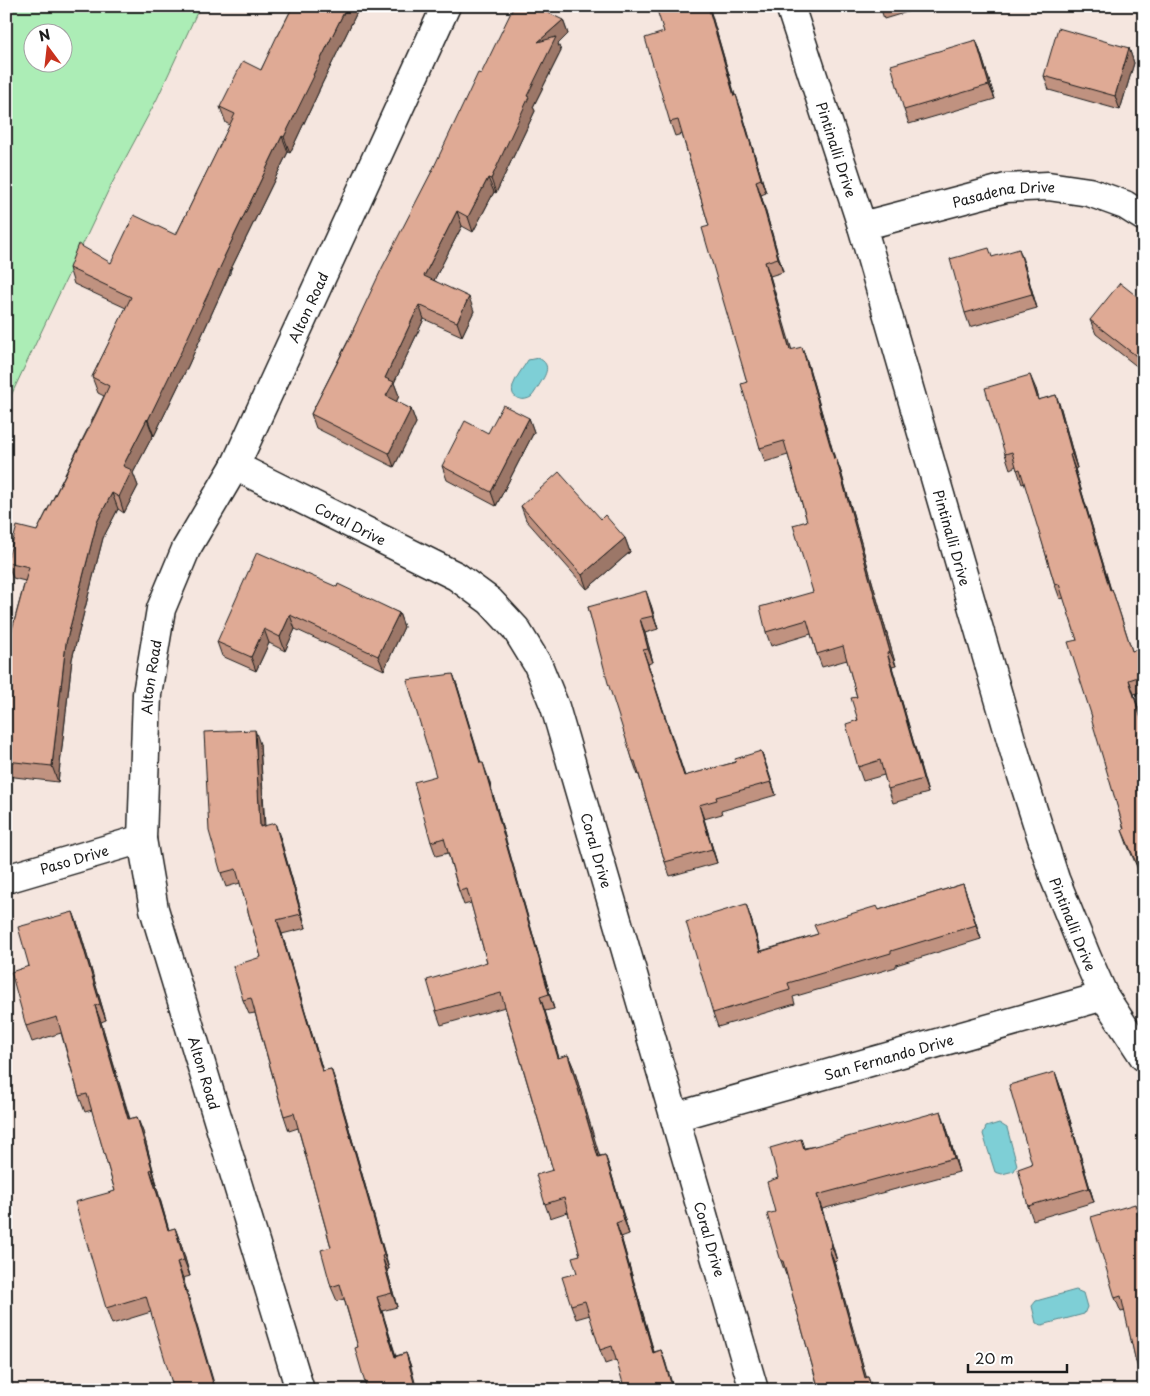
<svg xmlns="http://www.w3.org/2000/svg" width="1150" height="1396" font-family="'Playpen Sans',sans-serif">
	<style>
		.green { fill: #acedb6; stroke: #648469; fill-rule: evenodd }
		.water { fill: #7ecfd6; stroke: #57878c }
		.lines { fill: none; stroke-linecap: round; stroke-linejoin: round }
		.minor-casing { stroke: #1c1c1c; stroke-width: 31 }
		.minor { stroke: #fff; stroke-width: 28 }
		.wall { fill: #c09280; stroke: #1c1c1c }
		.shaded-wall { fill: #9c7768; stroke: #1c1c1c }
		.building { fill: #dfaa95; stroke: #1c1c1c }
		.labels { text-anchor: middle; dominant-baseline: central; stroke-width: 4; stroke-linejoin: round; paint-order: stroke }
		.street-label { font-size: 14px; fill: #1c1c1c; stroke: #fff }
	</style>
	<rect width="100%" height="100%" fill="#f5e6df"/>
	<filter id="ink" filterUnits="userSpaceOnUse"><feTurbulence type="fractalNoise" baseFrequency=".02" numOctaves="2"/><feDisplacementMap in="SourceGraphic" scale="10" xChannelSelector="R" yChannelSelector="G"/><feConvolveMatrix kernelMatrix="1 2 1 2 8 2 1 2 1" color-interpolation-filters="sRGB"/></filter>
	<g filter="url(#ink)">
		<path class="green" d="M6 6H200L157 99 109 189 6 406ZM32 32H62V62H32Z"/>
		<g class="water">
			<path d="M538 358C554 365 544 377 538 387 536 390 534 394 531 397 528 399 523 400 520 399 501 394 523 369 528 360Z"/>
			<polygon points="999,1123 1007,1128 1017,1165 1014,1171 1002,1174 995,1172 983,1134 986,1127"/>
			<polygon points="1076,1290 1083,1293 1087,1307 1084,1314 1042,1325 1036,1323 1032,1306 1036,1301"/>
		</g>
		<g class="lines">
			<g class="minor-casing">
				<g id="minor">
					<path id="s1" d="M790 6 862 226 1016 757 1055 879 1087 958 1104 996 1144 1057"/>
					<path id="s2" d="M862 226 1006 188 1048 186 1089 192 1125 205 1144 217"/>
					<path id="s3" d="M235 466 456 576 490 601 516 629 538 665 555 707 754 1390"/>
					<path id="s4" d="M6 879 142 839"/>
					<path id="s5" d="M675 1117 1104 996"/>
					<path id="s6" d="M300 1390 154 909 142 839 147 694 161 609 186 549 235 466 446 6"/>
				</g>
			</g>
			<use href="#minor" class="minor"/>
		</g>
		<g class="wall">
			<polygon points="293,6 360,6 319,90 319,91 290,153 288,152 230,271 230,273 188,366 154,436 153,435 133,473 138,486 124,513 118,509 103,538 72,659 58,782 6,776 6,636 10,637 25,581 13,578 7,562 37,531 104,396 98,393 92,377 126,308 74,284 69,268 111,263 176,235 230,125 226,123 220,107 261,70"/>
			<polygon points="658,6 709,6 735,95 741,109 766,193 761,195 783,272 770,276 791,350 807,361 835,459 836,458 841,472 896,666 892,667 928,793 893,803 884,775 863,781 858,767 857,697 847,660 822,667 817,654 811,634 771,646 766,632 813,592 807,521 788,455 765,462 760,448 747,382 709,226 682,134 675,136 670,122 664,32"/>
			<polygon points="880,6 927,6 884,19"/>
			<polygon points="563,20 568,34 558,44 561,51 533,107 535,111 496,193 494,192 473,232 462,226 434,280 474,311 462,336 424,319 394,383 399,396 396,402 411,409 416,423 394,467 316,428 311,414 353,331 353,330 481,74"/>
			<polygon points="976,40 981,54 995,99 909,124 904,110"/>
			<polygon points="1129,48 1134,63 1120,110 1049,90 1044,76"/>
			<polygon points="993,257 1024,263 1037,308 970,327 965,313"/>
			<polygon points="1144,302 1144,372 1096,334 1090,320"/>
			<polygon points="1036,389 1039,400 1056,395 1061,409 1077,468 1075,469 1111,590 1112,589 1117,604 1132,651 1144,647 1144,691 1134,694 1144,726 1144,883 1127,844 1122,830 1124,829 1092,717 1077,640 1064,598 1060,599 1055,585 1025,483 1022,484 1016,466 1010,469 1005,454"/>
			<polygon points="529,418 534,432 496,506 447,480 442,466 488,433"/>
			<polygon points="521,506 601,519 625,538 630,552 587,589 526,520"/>
			<polygon points="337,587 399,613 404,627 384,670 295,629 285,651 269,643 256,671 222,656 217,642"/>
			<polygon points="651,605 658,629 645,633 653,662 648,664 685,776 736,762 761,751 776,795 721,811 722,814 704,819 717,863 670,876 665,862 639,775 638,775 633,761 588,607"/>
			<polygon points="453,674 458,688 481,763 488,777 554,1009 545,1011 559,1058 568,1055 574,1069 599,1156 605,1155 610,1169 629,1234 621,1237 654,1352 661,1350 666,1364 617,1360 605,1364 600,1350 590,1315 576,1319 571,1305 580,1255 568,1212 550,1218 545,1204 553,1170 505,1007 441,1025 436,1011 487,962 471,903 464,905 459,891 448,853 436,856 431,842"/>
			<polygon points="260,744 265,826 280,837 306,928 282,934 323,1071 331,1069 336,1083 389,1269 387,1270 397,1307 382,1311 396,1356 406,1353 411,1367 358,1347 344,1299 337,1301 331,1287 331,1247 298,1128 289,1131 284,1116 255,1013 249,1014 243,1000 261,957 240,883 226,887 221,873"/>
			<polygon points="963,884 981,939 896,965 896,967 793,997 795,1004 718,1027 713,1013 751,919 761,951 818,934 879,910"/>
			<polygon points="73,912 79,928 106,1020 101,1022 130,1119 137,1117 143,1132 157,1185 156,1185 169,1230 175,1228 181,1244 190,1276 183,1278 151,1312 112,1324 106,1308 115,1191 92,1110 85,1112 79,1096 61,1033 32,1042 26,1026 29,966"/>
			<polygon points="1055,1072 1060,1086 1094,1202 1033,1220 1028,1206 1032,1164"/>
			<polygon points="946,1125 959,1172 822,1209 837,1261 834,1262 866,1377 868,1377 873,1390 819,1390 787,1275 786,1275 781,1261 775,1212 778,1178 801,1139 804,1148"/>
			<polygon points="1140,1218 1144,1231 1144,1375 1141,1376 1136,1362 1125,1311 1121,1312 1115,1298"/>
			<polygon points="6,1348 10,1363 6,1364"/>
		</g>
		<g class="shaded-wall">
			<polygon points="347,6 360,6 319,90 319,91 290,153 284,137 313,75"/>
			<polygon points="708,6 709,6 739,110 734,96"/>
			<polygon points="563,20 568,34 558,44 561,51 533,107 535,111 496,193 491,179 527,96 538,42"/>
			<polygon points="976,40 981,54 995,99 989,85"/>
			<polygon points="1129,48 1134,63 1120,110 1115,96"/>
			<polygon points="736,95 741,109 766,193 761,179"/>
			<polygon points="282,136 288,152 230,271 230,273 188,366 154,436 148,420 224,257"/>
			<polygon points="488,178 494,192 473,232 468,217"/>
			<polygon points="756,181 761,195 783,272 778,258"/>
			<polygon points="457,211 462,226 429,290 424,276"/>
			<polygon points="1019,249 1024,263 1037,308 1032,294"/>
			<polygon points="765,262 770,276 796,364 790,350"/>
			<polygon points="469,297 474,311 462,336 457,322"/>
			<polygon points="419,305 424,319 394,383 399,396 392,411 386,396 385,378"/>
			<polygon points="802,347 807,361 839,473 834,459"/>
			<polygon points="1030,375 1036,389 1043,414 1038,400"/>
			<polygon points="1056,395 1061,409 1077,468 1072,454"/>
			<polygon points="411,409 416,423 394,467 389,453"/>
			<polygon points="529,418 534,432 496,506 491,492"/>
			<polygon points="147,419 153,435 133,473 138,486 124,513 119,497 123,466"/>
			<polygon points="1070,455 1075,469 1115,604 1110,590"/>
			<polygon points="836,458 841,472 896,666 890,652"/>
			<polygon points="112,493 118,509 103,538 72,659 58,782 52,766 66,643 97,522"/>
			<polygon points="625,538 630,552 587,589 582,575"/>
			<polygon points="646,591 651,605 658,629 653,616"/>
			<polygon points="399,613 404,627 384,670 378,656"/>
			<polygon points="290,615 295,629 285,651 280,637"/>
			<polygon points="640,619 645,633 653,662 648,649"/>
			<polygon points="264,629 269,643 256,671 251,657"/>
			<polygon points="643,650 648,664 689,790 684,776"/>
			<polygon points="887,653 892,667 928,793 923,779"/>
			<polygon points="453,674 458,688 485,778 480,763"/>
			<polygon points="1129,680 1134,694 1144,726 1144,729"/>
			<polygon points="255,730 260,744 265,842 260,827"/>
			<polygon points="761,751 766,764 776,795 771,782"/>
			<polygon points="483,763 488,777 554,1009 549,994"/>
			<polygon points="699,805 704,819 717,863 712,849"/>
			<polygon points="275,823 280,837 306,928 301,914"/>
			<polygon points="963,884 968,898 981,939 976,925"/>
			<polygon points="746,904 751,919 765,966 760,952"/>
			<polygon points="73,912 79,928 106,1020 100,1004"/>
			<polygon points="277,920 282,934 327,1085 322,1071"/>
			<polygon points="540,997 545,1011 563,1072 558,1058"/>
			<polygon points="95,1006 101,1022 134,1135 128,1119"/>
			<polygon points="568,1055 574,1069 604,1171 598,1157"/>
			<polygon points="331,1069 336,1083 389,1269 384,1255"/>
			<polygon points="1055,1072 1060,1086 1094,1202 1089,1188"/>
			<polygon points="941,1111 946,1125 959,1172 954,1158"/>
			<polygon points="137,1117 143,1132 157,1185 152,1169"/>
			<polygon points="605,1155 610,1169 629,1234 624,1220"/>
			<polygon points="150,1170 156,1185 173,1246 168,1230"/>
			<polygon points="817,1195 822,1209 837,1261 832,1247"/>
			<polygon points="1135,1204 1144,1231 1144,1235"/>
			<polygon points="616,1223 621,1237 658,1367 653,1353"/>
			<polygon points="175,1228 181,1244 190,1276 184,1260"/>
			<polygon points="829,1248 834,1262 870,1390 865,1378"/>
			<polygon points="382,1256 387,1270 397,1307 392,1293"/>
			<polygon points="177,1262 183,1278 216,1390 215,1390"/>
			<polygon points="377,1297 382,1311 400,1371 395,1357"/>
			<polygon points="661,1350 666,1364 674,1390 673,1390"/>
			<polygon points="406,1353 411,1367 417,1390 416,1390"/>
			<polygon points="6,1364 14,1390 13,1390 6,1368"/>
		</g>
		<g class="building">
			<polygon points="293,6 347,6 313,75 314,76 284,137 282,136 224,257 225,257 182,350 148,420 147,419 123,466 132,470 119,497 112,493 97,522 66,643 52,766 6,761 6,636 10,637 29,567 7,562 17,526 37,531 97,412 109,386 92,377 131,297 69,268 78,244 111,263 134,215 176,235 235,114 220,107 243,61 261,70 277,36 278,36"/>
			<polygon points="514,6 534,6 563,20 538,42 556,37 527,96 529,97 491,179 488,178 468,217 457,211 424,276 469,297 457,322 419,305 385,378 394,382 386,396 411,409 389,453 311,414 354,330 353,330 382,268 432,171 478,73 481,74"/>
			<polygon points="658,6 708,6 734,96 736,95 761,179 756,181 778,258 765,262 790,350 802,347 834,459 836,458 890,652 887,653 923,779 888,789 880,760 858,767 846,724 858,720 851,698 857,697 843,646 817,654 807,620 766,632 760,607 813,592 793,525 807,521 784,441 760,448 741,384 747,382 702,228 709,226 678,120 670,122 645,38 664,32 656,7"/>
			<polygon points="1058,28 1129,48 1115,96 1044,76"/>
			<polygon points="976,40 989,85 904,110 891,65"/>
			<polygon points="989,248 992,257 1019,249 1032,294 965,313 950,259"/>
			<polygon points="1120,283 1144,302 1144,362 1090,320"/>
			<polygon points="1030,375 1038,400 1056,395 1072,454 1070,455 1110,590 1112,589 1132,651 1144,647 1144,675 1129,680 1144,729 1144,881 1122,830 1124,829 1091,718 1092,717 1068,642 1077,640 1059,584 1055,585 1020,469 1017,470 1012,452 1005,454 985,388"/>
			<polygon points="503,405 529,418 491,492 442,466 465,421 488,433"/>
			<polygon points="559,472 601,519 605,515 625,538 582,575 521,506"/>
			<polygon points="257,552 337,587 338,584 399,613 378,656 290,615 280,637 264,629 251,657 217,642"/>
			<polygon points="646,591 653,616 640,619 648,649 643,650 684,776 736,762 735,759 761,751 771,782 716,797 717,800 699,805 712,849 665,862 635,761 633,761 608,683 588,607"/>
			<polygon points="453,674 480,763 483,763 549,994 540,997 558,1058 568,1055 598,1157 605,1155 624,1220 616,1223 653,1353 661,1350 673,1390 625,1390 612,1346 600,1350 585,1301 571,1305 562,1277 577,1273 572,1257 580,1255 564,1198 545,1204 536,1175 553,1170 501,993 436,1011 427,980 487,962 467,889 459,891 444,838 431,842 414,782 436,776 407,680"/>
			<polygon points="255,730 260,827 275,823 301,914 277,920 322,1071 331,1069 384,1255 382,1256 392,1293 377,1297 395,1357 406,1353 416,1390 367,1390 355,1348 358,1347 340,1284 331,1287 321,1250 331,1247 294,1113 284,1116 251,998 243,1000 233,966 261,957 236,869 221,873 209,831 204,732"/>
			<polygon points="963,884 976,925 891,951 891,953 788,983 790,990 713,1013 686,922 746,904 760,952 818,934 814,925 877,906 879,910"/>
			<polygon points="73,912 100,1004 95,1006 128,1119 137,1117 152,1169 150,1170 168,1230 175,1228 184,1260 177,1262 215,1390 174,1390 146,1296 106,1308 75,1202 115,1191 87,1094 79,1096 57,1017 26,1026 11,972 29,966 18,927"/>
			<polygon points="1055,1072 1089,1188 1028,1206 1018,1169 1032,1164 1009,1085"/>
			<polygon points="941,1111 954,1158 817,1195 832,1247 829,1248 865,1378 868,1377 872,1390 819,1390 783,1261 781,1261 767,1214 775,1212 767,1182 778,1178 770,1148 801,1139 804,1149"/>
			<polygon points="1135,1204 1144,1235 1144,1360 1136,1362 1121,1296 1115,1298 1091,1217"/>
			<polygon points="6,1368 13,1390 6,1390"/>
		</g>
	</g>
	<g class="labels">
		<g class="street-label">
			<text stroke="none"><textPath href="#s1" startOffset="151">Pintinalli Drive</textPath></text>
			<text stroke="none"><textPath href="#s2" startOffset="146">Pasadena Drive</textPath></text>
			<text stroke="none"><textPath href="#s6" startOffset="1141">Alton Road</textPath></text>
			<text stroke="none"><textPath href="#s3" startOffset="129">Coral Drive</textPath></text>
			<text stroke="none"><textPath href="#s1" startOffset="556">Pintinalli Drive</textPath></text>
			<text stroke="none"><textPath href="#s6" startOffset="736">Alton Road</textPath></text>
			<text stroke="none"><textPath href="#s3" startOffset="564">Coral Drive</textPath></text>
			<text stroke="none"><textPath href="#s4" startOffset="71">Paso Drive</textPath></text>
			<text stroke="none"><textPath href="#s1" startOffset="961">Pintinalli Drive</textPath></text>
			<text stroke="none"><textPath href="#s5" startOffset="222">San Fernando Drive</textPath></text>
			<text transform="translate(204 1073) rotate(73)">Alton Road</text>
			<text stroke="none"><textPath href="#s3" startOffset="969">Coral Drive</textPath></text>
		</g>
	</g>
	<rect width="1150" height="1396" fill="none" stroke="#fff" stroke-width="25"/>
	<rect x="12" y="12" width="1125" height="1371" fill="none" stroke="#1c1c1c" stroke-width="2" filter="url(#ink)"/>
	<g transform="translate(48 48) rotate(345)"><circle r="24" fill="#ffffff" stroke="#a4a4a4"/>
	<path d="M0-4L9 19L0 12L-9 19Z" fill="#c8321e"/>
	<text y="-8" font-size="14" font-weight="bold" text-anchor="middle" fill="#1c1c1c">N</text>
	</g>
	<path d="M968 1364v8h99v-8" fill="none" stroke="#1c1c1c" stroke-width="2.5"/>
	<text x="975" y="1364" font-size="15" fill="#1c1c1c" stroke="#ffffff" stroke-width="4" paint-order="stroke">20 m</text>
</svg>
